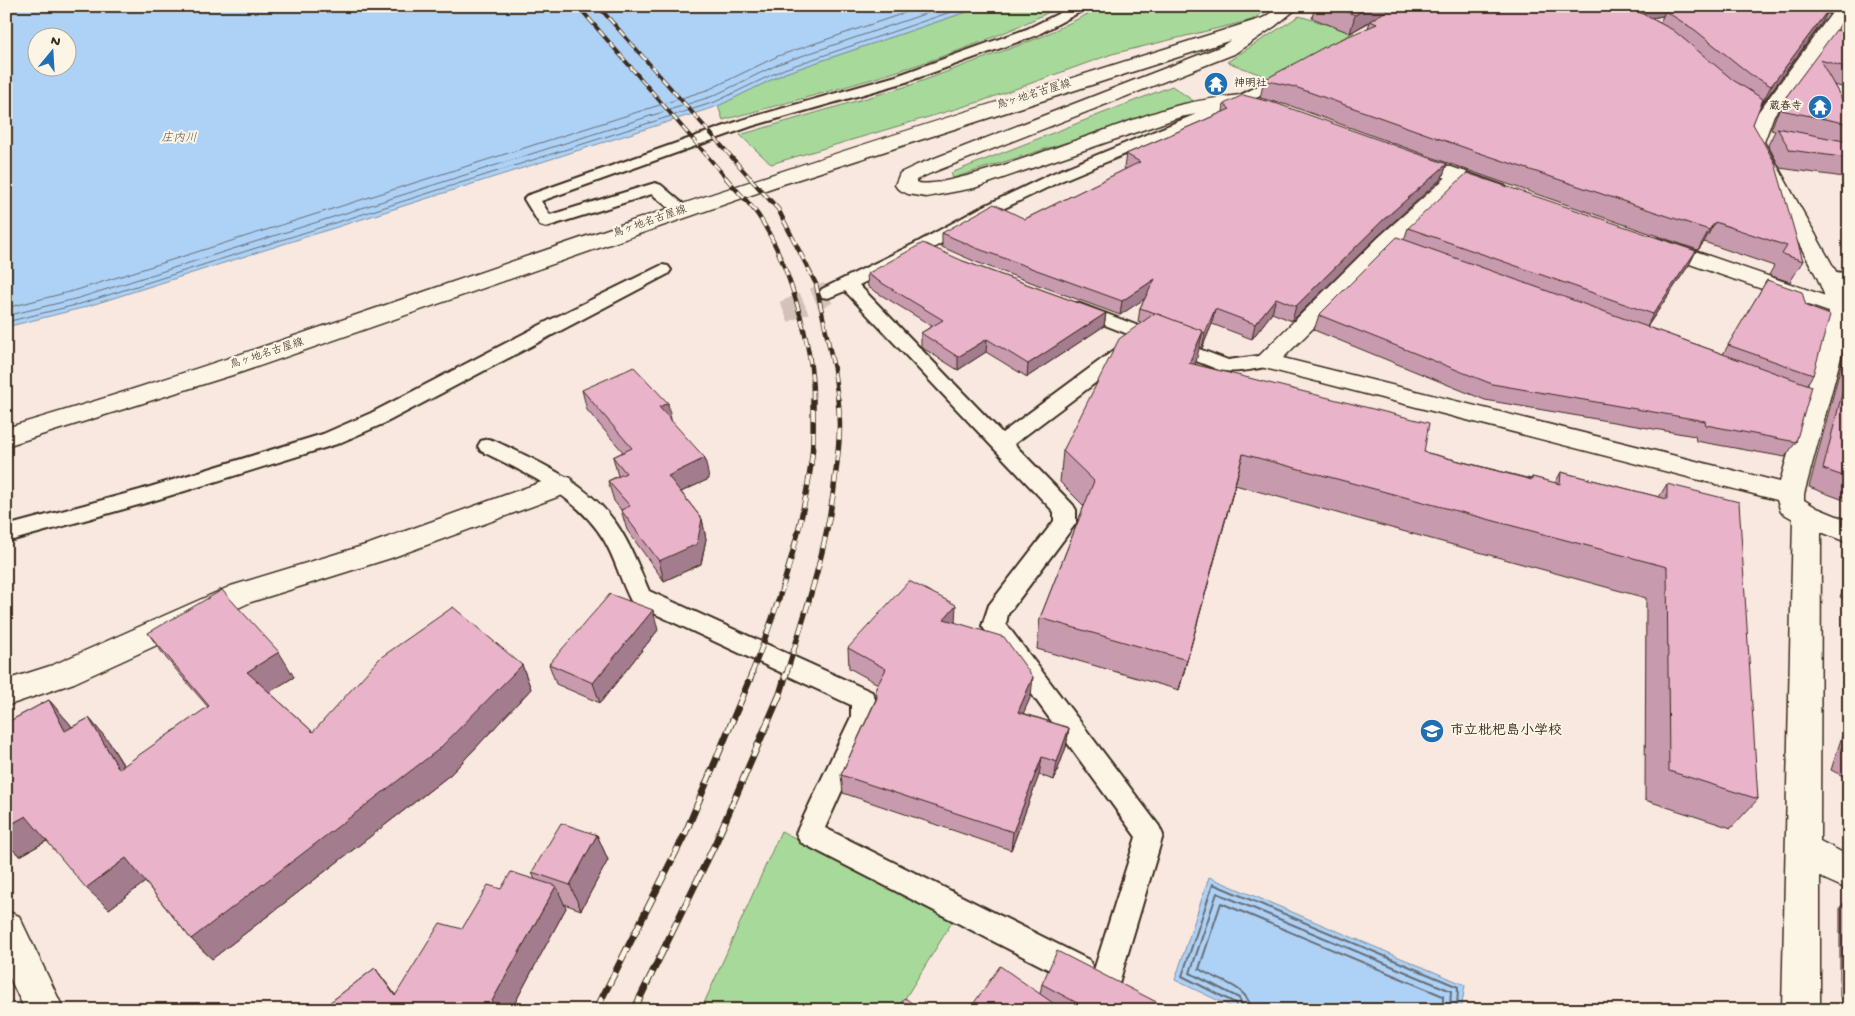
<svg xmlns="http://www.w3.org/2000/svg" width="1855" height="1016" font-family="'Gochi Hand','Klee One',sans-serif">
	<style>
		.green { fill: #a7d99a; stroke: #71825c }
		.water { fill: #add2f6; stroke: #7f8fa0; fill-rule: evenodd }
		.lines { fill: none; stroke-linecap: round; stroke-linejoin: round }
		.shore-far1 { stroke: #696d74; stroke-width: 1 }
		.shore { stroke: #696d74; stroke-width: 2 }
		.minor-tunnel { stroke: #d2c2b9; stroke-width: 22; stroke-dasharray: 22 11; stroke-linecap: butt }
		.service-casing { stroke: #3b2a1e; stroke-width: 4 }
		.minor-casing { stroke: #3b2a1e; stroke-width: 3 }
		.tertiary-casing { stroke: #3b2a1e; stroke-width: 3 }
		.secondary-casing { stroke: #3b2a1e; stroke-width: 3 }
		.service { fill: #fcf5e5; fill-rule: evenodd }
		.minor { fill: #fcf5e5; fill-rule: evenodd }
		.tertiary { fill: #fcf5e5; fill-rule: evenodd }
		.secondary { fill: #fcf5e5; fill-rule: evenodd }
		.rail-far3-casing { stroke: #3b2a1e; stroke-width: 4 }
		.rail-far2-casing { stroke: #3b2a1e; stroke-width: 4.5 }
		.rail-far1-casing { stroke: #3b2a1e; stroke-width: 5.5 }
		.rail-casing { stroke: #3b2a1e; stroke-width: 7 }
		.rail-far3 { stroke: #fcf5e5; stroke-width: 2.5; stroke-dasharray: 8; stroke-linecap: butt }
		.rail-far2 { stroke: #fcf5e5; stroke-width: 3; stroke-dasharray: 9; stroke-linecap: butt }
		.rail-far1 { stroke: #fcf5e5; stroke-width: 4; stroke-dasharray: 11; stroke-linecap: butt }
		.rail { stroke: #fcf5e5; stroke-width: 5; stroke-dasharray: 14; stroke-linecap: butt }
		.wall { fill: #c89aae; stroke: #3b2a1e; fill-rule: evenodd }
		.shaded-wall { fill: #a37d8d; stroke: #3b2a1e }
		.building { fill: #e9b3ca; stroke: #3b2a1e }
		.labels { text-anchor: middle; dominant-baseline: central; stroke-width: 4; stroke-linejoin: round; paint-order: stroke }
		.far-poi-label { font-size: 11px; font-weight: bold; fill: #3b2a1e; stroke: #fcf5e5; text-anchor: start }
		.far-street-label { font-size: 11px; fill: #3b2a1e; stroke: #fcf5e5 }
		.far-water-label { font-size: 12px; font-style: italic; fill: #585454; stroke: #fcf5e5 }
		.poi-label { font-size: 14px; font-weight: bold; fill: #3b2a1e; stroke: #fcf5e5; text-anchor: start }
	</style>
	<rect width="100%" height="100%" fill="#f8e8e0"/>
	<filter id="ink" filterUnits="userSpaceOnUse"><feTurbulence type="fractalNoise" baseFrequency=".02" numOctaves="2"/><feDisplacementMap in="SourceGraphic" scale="10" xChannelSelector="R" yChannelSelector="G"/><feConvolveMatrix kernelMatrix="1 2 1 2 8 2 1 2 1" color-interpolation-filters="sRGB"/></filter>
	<g filter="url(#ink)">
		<g class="green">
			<path d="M984 6H1061C955 61 837 89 723 120L718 106 785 73Z"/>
			<polygon points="1104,6 1273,6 1252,20 1112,54 979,102 771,164 740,135 911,85 1041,37"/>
			<polygon points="1299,16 1354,32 1272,79 1227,62"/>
			<polygon points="1172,86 1195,102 953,178 951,173"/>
			<polygon points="781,831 954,919 898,1010 701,1010"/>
		</g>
		<g class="water">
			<path d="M25 6H984L785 73 718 106 82 308 6 327V9ZM38 38H68V68H38Z"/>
			<polygon points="1209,877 1465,985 1461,1010 1238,1010 1175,980"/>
		</g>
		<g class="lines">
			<g class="shore-far1">
				<polyline points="6,308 77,290 710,89 778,56 925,6"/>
				<polyline points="6,316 79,298 713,96 781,63 948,6"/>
				<polyline points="6,322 80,304 715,102 784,69 968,6"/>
			</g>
			<g class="shore">
				<polyline points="1238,1010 1235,1003 1182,976 1213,884 1458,987 1457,1010"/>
				<polyline points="1245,1010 1239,998 1190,973 1217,893 1451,991 1450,1010"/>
				<path d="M1252 1010C1246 984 1219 982 1199 969L1221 903 1443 996V1010"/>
			</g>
			<polyline class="minor-tunnel" points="784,312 828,293"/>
			<g class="service-casing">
				<g id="service">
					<polygon points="1074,6 1091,6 1037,35 906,82 752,126 541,201 550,215 655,183 661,185 688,208 690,211 688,214 676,214 652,194 546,227 540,225 524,199 526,196 742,120 896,76 1027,29"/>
					<path d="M1287 71 1294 75 1292 78 1245 104 1063 180 992 214 928 251 859 285 1002 433 1121 345 1128 343 1135 345 1137 349 1135 353 1014 444 1073 505 1076 510V523L1008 614 1006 624 1159 826 1163 835 1119 983 1114 993 1104 998 1094 993 1089 983 1093 971 1089 980 1079 984 1069 980 800 842 796 833 851 717V705L632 603C621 583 616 560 604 540 577 495 526 473 481 451L478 446 481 441 488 439 495 441C539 462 586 482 615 522 630 543 639 568 649 591L872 692 875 699V717L825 828 1089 960 1094 970 1136 837 982 626 989 605 1054 521V512L845 291 828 298 822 297 819 293 822 289 916 243 980 208 1051 174 1235 98Z"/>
					<polygon points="662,265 668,266 671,270 668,274 385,423 337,444 149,502 6,542 6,526 140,490 323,434 371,413 550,320"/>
					<polygon points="1828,272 1849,273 1849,283 1822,281 1819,277 1822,273"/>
					<path d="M1078 303 1228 360 1266 355 1273 357 1275 361 1273 365C1257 369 1235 374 1219 370L1072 312 1069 308 1072 304Z"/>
				</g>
			</g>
			<g class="minor-casing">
				<g id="minor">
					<polygon points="1837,6 1849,6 1849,14 1774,115 1764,142 1839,277 1849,298 1849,327 1804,494 1804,500 1817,508 1849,521 1849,543 1821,532 1820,841 1849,856 1849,890 1820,877 1820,1010 1782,1010 1793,519 1781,512 1777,500 1257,366 1254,361 1379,237 1452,172 1459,170 1466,172 1469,176 1466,180 1395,247 1283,358 1780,482 1830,309 1817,277 1744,142 1756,115"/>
					<path d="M1269 17 1275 18 1277 22 1275 26 1234 54 931 173 916 180V182C942 195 1129 119 1169 108 1192 101 1216 98 1240 95L1247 97 1249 101 1247 105 1180 117 974 188 926 197 908 194 898 189 895 185 900 173 917 165 1222 46 1263 18Z"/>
					<polygon points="561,475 571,478 574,485 571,492 391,558 251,602 74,683 6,706 6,680 53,665 231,586 372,543"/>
					<polygon points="6,911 19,916 64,1010 25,1010 6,970"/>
				</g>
			</g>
			<g class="tertiary-casing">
				<g id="tertiary">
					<polygon points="1409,152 1505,186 1508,190 1505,194 1498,196 1491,194 1402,162 1399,158 1402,154"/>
					<polygon points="1657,238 1849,304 1849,319 1649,250 1646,245 1649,240"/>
				</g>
			</g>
			<g class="secondary-casing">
				<path id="secondary" d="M1281 6H1300L1275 26 780 185 242 372 6 446V428C208 369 406 297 605 230 824 156 1043 87 1263 18Z"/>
			</g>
			<use href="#service" class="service"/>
			<use href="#minor" class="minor"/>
			<use href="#tertiary" class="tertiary"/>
			<use href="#secondary" class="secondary"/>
			<g class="rail-far3-casing">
				<g id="rail-far3">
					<polyline points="578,6 727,179"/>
					<polyline points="598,6 751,179"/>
				</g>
			</g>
			<g class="rail-far2-casing">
				<g id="rail-far2">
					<path d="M726 178C736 190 749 202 758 215 788 259 814 348 813 400"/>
					<polyline points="750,178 778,209 816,284 834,369 838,400"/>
				</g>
			</g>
			<g class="rail-far1-casing">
				<g id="rail-far1">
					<path d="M751 675C779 605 803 531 812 456 814 438 813 418 813 399"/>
					<path d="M786 675C807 608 829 542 836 471 839 446 841 424 838 399"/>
				</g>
			</g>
			<g class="rail-casing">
				<g id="rail">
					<polyline points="596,1010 685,834 752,674"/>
					<polyline points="634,1010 716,842 780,694 786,674"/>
				</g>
			</g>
			<use href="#rail-far3" class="rail-far3"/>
			<use href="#rail-far2" class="rail-far2"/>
			<use href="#rail-far1" class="rail-far1"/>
			<use href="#rail" class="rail"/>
		</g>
		<g class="wall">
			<path d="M1315 6H1835L1829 14H1827L1821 24 1761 105 1760 104 1753 124 1803 261 1790 282 1769 275 1774 266 1704 242 1698 250 1467 170 1291 106 1260 98 1264 80 1368 28 1370 22 1350 33 1312 18ZM1663 16 1660 23 1651 18Z"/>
			<polygon points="1849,12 1849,89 1834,85 1849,112 1849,137 1846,141 1849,142 1849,187 1844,177 1780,168 1768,145 1775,131 1771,130 1776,116 1786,97 1837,30 1844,18"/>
			<polygon points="1224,104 1447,164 1442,178 1378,236 1292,321 1272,313 1252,339 1212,324 1202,348 1199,346 1195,364 1424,452 1531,479 1532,477 1555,483 1561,472 1659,497 1667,484 1758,799 1731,828 1645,800 1646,598 1235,485 1179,690 1037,649 1040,618 1084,506 1060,482 1063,451 1141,323 1138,322 1140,308 1145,298 1120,315 976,262 942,247 942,233 1025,219 1126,169 1124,168 1126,154 1223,112"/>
			<polygon points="1408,228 1696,251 1689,265 1647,327 1723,354 1767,280 1813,375 1807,384 1796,442 1785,457 1696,441 1695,436 1485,400 1314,330 1319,315 1404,240"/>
			<polygon points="963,261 1106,313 1104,326 1027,377 986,352 958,370 921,347 921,333 932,326 868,287 867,274"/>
			<polygon points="1849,335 1849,502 1809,487"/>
			<polygon points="582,390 671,421 709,479 681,492 702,519 706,539 701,564 664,581 627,530 621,510 614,501 608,481 618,476 613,457 623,452 587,410"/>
			<polygon points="1849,571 1849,601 1840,597"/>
			<polygon points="955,622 1031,696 1023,713 1069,728 1066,747 1054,780 1039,775 1011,850 843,793 841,775 876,699 876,688 878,684 849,668 848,648"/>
			<polygon points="658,630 600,703 556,684 549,664"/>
			<polygon points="148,633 294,677 269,692 313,732 522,665 531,689 451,774 212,959 191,939 145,882 109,909 47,841 20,856 6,844 6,723 49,700 70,724 72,727 89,718 109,742 124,766 208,707 166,658"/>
			<polygon points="1849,715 1849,779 1831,770"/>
			<polygon points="597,835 608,860 581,910 564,904 566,908 511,1010 320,1010 375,968 395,995 462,929 501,889 535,880 532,872"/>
			<polygon points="1849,899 1849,1003 1840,997 1840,907"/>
			<polygon points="1042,984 1172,1010 969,1010 1040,994"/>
		</g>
		<g class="shaded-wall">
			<polygon points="1371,6 1396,6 1350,33 1355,15"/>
			<polygon points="1646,6 1693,6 1665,11 1663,16 1640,20"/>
			<polygon points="1831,6 1821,24 1761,105 1771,86"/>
			<polygon points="1833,6 1835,6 1829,14"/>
			<polygon points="1447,164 1442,178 1378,236 1292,321 1296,306 1382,221"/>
			<polygon points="1715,222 1704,242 1698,250 1709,230"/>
			<polygon points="1696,251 1689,265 1646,328 1653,314"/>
			<polygon points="1155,279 1152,294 1120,315 1122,301"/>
			<polygon points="1276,298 1272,313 1252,339 1255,324"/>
			<polygon points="1215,309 1212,324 1202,348 1205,333"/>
			<polygon points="1106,313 1104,326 1027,377 1028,364"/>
			<polygon points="1203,331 1196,362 1183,394 1189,363"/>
			<polygon points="987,339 986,352 958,370 958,357"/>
			<polygon points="668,403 672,424 659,407"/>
			<polygon points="1243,454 1235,485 1179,690 1187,660"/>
			<polygon points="705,458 709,479 672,496 668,476"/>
			<polygon points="702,519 706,539 701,564 664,581 659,561"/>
			<polygon points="956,605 955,624 944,619"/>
			<polygon points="653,610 658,630 600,703 593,683"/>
			<polygon points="279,652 294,677 263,696 247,672"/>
			<polygon points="522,665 531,689 451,774 212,959 191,939"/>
			<polygon points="1033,677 1031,696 1016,730 1018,712"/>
			<polygon points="49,700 70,724 87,754 65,731"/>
			<polygon points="89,718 109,742 139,792 119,769"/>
			<polygon points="1069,728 1066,747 1054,780 1057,762"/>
			<polygon points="1042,757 1039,775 1011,850 1013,832"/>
			<polygon points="26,816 50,839 20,856 6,844 6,827"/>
			<polygon points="597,835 608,860 581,910 570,885"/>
			<polygon points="126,858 148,880 109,909 86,888"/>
			<polygon points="556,886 566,908 511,1010 487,1010"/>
			<polygon points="375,968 391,989 406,1010 395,996"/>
		</g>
		<g class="building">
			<polygon points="1332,6 1371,6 1355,15"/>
			<polygon points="1394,6 1623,6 1637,11 1673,30 1733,80 1763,99 1753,124 1775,163 1803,261 1782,254 1787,246 1715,222 1709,230 1474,151 1295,87 1264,80 1330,44 1377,24 1370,21"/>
			<polygon points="1689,6 1831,6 1771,86 1750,74 1695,30 1665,11"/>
			<polygon points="1849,12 1849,19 1844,18"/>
			<polygon points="1836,30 1849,33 1849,68 1820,60 1849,112 1849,124 1781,110 1786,97"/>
			<polygon points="1243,95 1278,104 1447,164 1382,221 1296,306 1276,298 1255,324 1215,309 1205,333 1155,313 1140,308 1155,279 1122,301 976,248 942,233 994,204 1025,219 1140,162 1126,154 1230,109 1224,104"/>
			<polygon points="1777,128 1849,142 1849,158 1790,150"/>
			<polygon points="1467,173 1696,251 1653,314 1408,228"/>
			<polygon points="1397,237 1812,386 1796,442 1706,425 1705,421 1492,384 1319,315"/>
			<polygon points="923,243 963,261 1106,313 1028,364 987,339 958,357 921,333 943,320 867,274"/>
			<polygon points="1767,280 1802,292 1806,306 1830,315 1813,375 1728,345"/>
			<polygon points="1155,313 1203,331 1189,363 1429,423 1424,452 1532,480 1532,477 1560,484 1561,472 1667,499 1667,484 1739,502 1758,799 1669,771 1667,567 1243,454 1187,660 1040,618 1094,481 1063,451 1119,339"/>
			<polygon points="1849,366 1849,478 1823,469"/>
			<polygon points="634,367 668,403 659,407 705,458 668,476 702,519 697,544 659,561 621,510 630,506 608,481 626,473 613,457 632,448 582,390"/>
			<polygon points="909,581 956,605 944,619 1004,637 1033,677 1018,712 1069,728 1057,762 1042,757 1013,832 841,775 877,698 876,688 886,669 848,648"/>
			<polygon points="222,590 279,652 247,672 313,732 380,658 453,607 522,665 438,750 191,939 126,858 86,888 26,816 6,827 6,723 49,700 65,731 89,718 119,769 209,706 148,633"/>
			<polygon points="610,594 653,610 593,683 549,664"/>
			<polygon points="561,823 597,835 570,885 532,872"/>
			<polygon points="511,872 556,886 487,1010 320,1010 375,968 395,996 440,923 462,929 488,885 501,889"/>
			<polygon points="1057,951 1172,1010 1090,1010 1042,984"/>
			<polygon points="1000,966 1053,1003 1048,1010 969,1010"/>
			<polygon points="905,998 921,1010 896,1010"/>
		</g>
	</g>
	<defs>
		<g id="temple-disc" transform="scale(1.25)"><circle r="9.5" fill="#1f6fb2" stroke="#fcf5e5"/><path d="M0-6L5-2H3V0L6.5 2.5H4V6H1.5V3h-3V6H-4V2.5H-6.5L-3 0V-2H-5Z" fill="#fff"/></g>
		<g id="school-disc" transform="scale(1.25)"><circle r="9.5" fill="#1f6fb2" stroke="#fcf5e5"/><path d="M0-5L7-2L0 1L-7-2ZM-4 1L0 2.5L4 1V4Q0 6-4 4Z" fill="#fff"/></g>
	</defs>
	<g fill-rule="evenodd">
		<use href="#temple-disc" x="1216" y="84"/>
		<use href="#temple-disc" x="1820" y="107"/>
		<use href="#school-disc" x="1432" y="731"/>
	</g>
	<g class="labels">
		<g class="far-poi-label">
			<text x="1234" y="84">神明社</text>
			<text x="1802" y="107" text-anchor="end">蔵春寺</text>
		</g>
		<g class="far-street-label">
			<text transform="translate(1034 95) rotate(-17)">鳥ヶ地名古屋線</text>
			<text transform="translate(650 222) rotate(-19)">鳥ヶ地名古屋線</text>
			<text transform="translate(267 354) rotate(-18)">鳥ヶ地名古屋線</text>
		</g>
		<g class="far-water-label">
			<text x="179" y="139">庄内川</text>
		</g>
		<g class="poi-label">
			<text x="1450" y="731">市立枇杷島小学校</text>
		</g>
	</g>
	<rect width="1855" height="1016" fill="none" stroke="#fcf5e5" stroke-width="25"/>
	<rect x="12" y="12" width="1830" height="991" fill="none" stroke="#3b2a1e" stroke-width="2" filter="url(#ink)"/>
	<g transform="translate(52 52) rotate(18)"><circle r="24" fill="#fcf5e5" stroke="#afa495"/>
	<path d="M0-4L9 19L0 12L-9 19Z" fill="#1f6fb2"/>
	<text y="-8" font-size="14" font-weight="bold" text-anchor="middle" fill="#3b2a1e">N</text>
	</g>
</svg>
